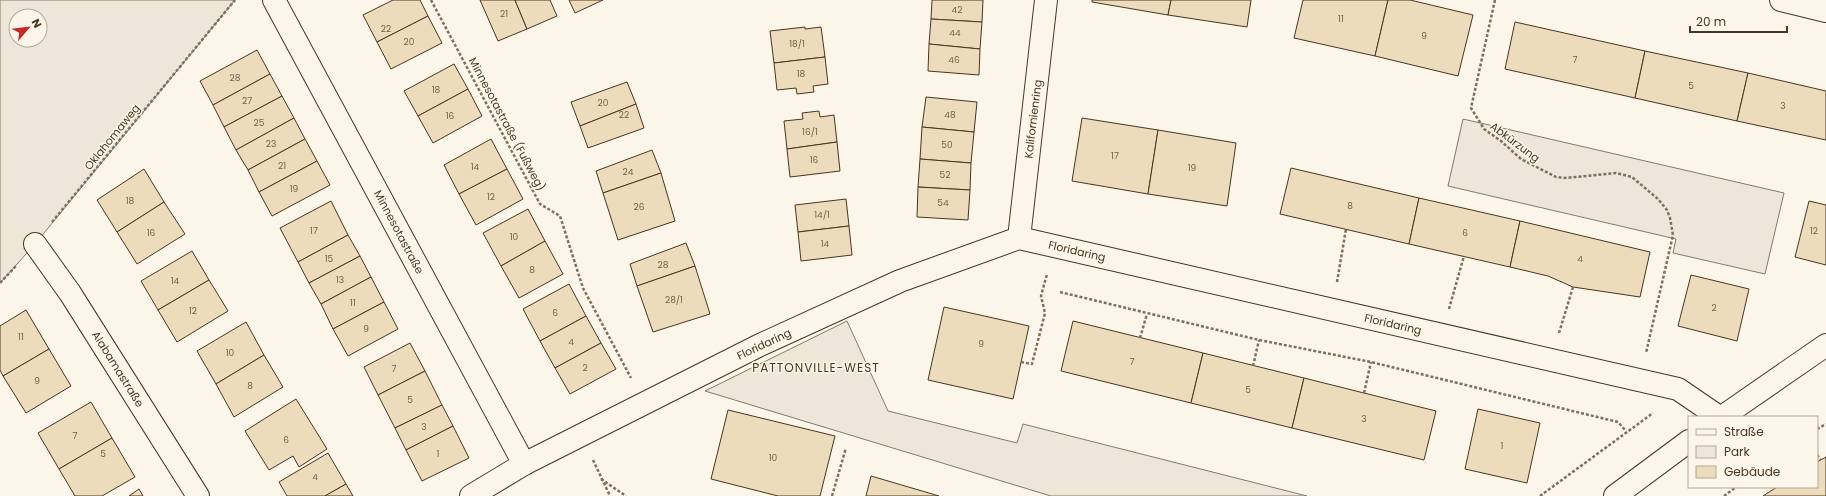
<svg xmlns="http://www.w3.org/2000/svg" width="1826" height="496" font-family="Poppins,sans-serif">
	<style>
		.green { fill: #ede6d9; stroke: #887966; fill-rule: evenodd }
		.building { fill: #ecdcbc; stroke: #4a3520 }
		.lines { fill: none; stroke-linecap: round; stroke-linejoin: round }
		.minor-casing { stroke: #4a3520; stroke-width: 24 }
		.path { stroke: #7f6f5c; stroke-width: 2.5; stroke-dasharray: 3 2; stroke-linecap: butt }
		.minor { stroke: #fbf6e9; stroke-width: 22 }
		.labels { text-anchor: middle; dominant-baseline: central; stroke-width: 3; stroke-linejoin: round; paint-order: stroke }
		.number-label { font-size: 9px; fill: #725f47 }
		.street-label { font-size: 11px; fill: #4a3520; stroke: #fbf6e9 }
		.neighbourhood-label { font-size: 12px; letter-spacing: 1px; fill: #4a3520; stroke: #fbf6e9 }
	</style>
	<rect width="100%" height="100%" fill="#fbf6e9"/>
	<g class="green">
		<path d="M0 0H235L35 244 0 283ZM16 16H40V40H16Z"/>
		<polygon points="1463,119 1784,193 1765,274 1673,253 1676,239 1448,186"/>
		<polygon points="847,321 888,411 1017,443 1023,424 1307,496 1051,496 705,391"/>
	</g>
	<g class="building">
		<polygon points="393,0 420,0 428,16 377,42 363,15"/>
		<polygon points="480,0 515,0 527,29 498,41"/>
		<polygon points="515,0 550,0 557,16 527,29"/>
		<polygon points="569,0 603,0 575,13"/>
		<polygon points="932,0 983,0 982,22 931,19"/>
		<polygon points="1092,0 1171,0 1168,15 1092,2"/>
		<polygon points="1171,0 1251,0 1247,27 1168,15"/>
		<polygon points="1303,0 1388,0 1375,56 1294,38"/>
		<polygon points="1388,0 1410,0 1473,15 1458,76 1375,56"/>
		<polygon points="428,16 442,43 391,69 377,42"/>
		<polygon points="931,19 982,22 980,49 929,44"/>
		<polygon points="1515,22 1645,51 1635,98 1505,69"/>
		<polygon points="805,27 805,29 821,27 825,57 774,63 770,31"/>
		<polygon points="929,44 980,49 979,75 928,71"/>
		<polygon points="257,50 270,74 213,105 200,81"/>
		<polygon points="1645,51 1748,73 1737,121 1635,98"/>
		<polygon points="825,57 828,84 813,86 814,92 797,94 796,88 777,90 774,63"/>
		<polygon points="454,64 468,89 418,116 404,91"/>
		<polygon points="1748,73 1826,91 1826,140 1737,121"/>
		<polygon points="270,74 282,96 224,127 213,105"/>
		<polygon points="627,82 636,104 580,126 571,102"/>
		<polygon points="468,89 482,116 433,143 418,116"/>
		<polygon points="282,96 294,118 236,150 224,127"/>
		<polygon points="926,97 977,102 974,132 922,127"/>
		<polygon points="636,104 644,128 588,148 580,126"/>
		<polygon points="819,111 820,117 834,115 837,142 787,149 784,121 803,119 802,113"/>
		<polygon points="294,118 305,139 248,170 236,150"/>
		<polygon points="1082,118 1158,130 1148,194 1072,181"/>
		<polygon points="922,127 974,132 971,163 920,159"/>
		<polygon points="1158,130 1236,143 1227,206 1148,194"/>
		<polygon points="305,139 317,161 259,192 248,170"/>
		<polygon points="491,139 507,169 459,194 444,165"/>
		<polygon points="837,142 840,171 790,177 787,149"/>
		<polygon points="652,150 661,173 603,193 596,171"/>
		<polygon points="920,159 971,163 970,190 918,187"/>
		<polygon points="317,161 330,185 272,216 259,192"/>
		<polygon points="1291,168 1419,198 1409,244 1280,214"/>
		<polygon points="144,169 164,202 117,232 97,200"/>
		<polygon points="507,169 523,199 476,225 459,194"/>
		<polygon points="661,173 675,221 618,240 603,193"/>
		<polygon points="918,187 970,190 968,220 917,217"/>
		<polygon points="1419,198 1520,221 1510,267 1409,244"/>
		<polygon points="846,199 849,226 798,232 795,205"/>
		<polygon points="331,201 348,235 298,262 280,228"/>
		<polygon points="1809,201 1826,205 1826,265 1795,257"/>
		<polygon points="164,202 185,234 137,264 117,232"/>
		<polygon points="528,209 545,241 501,266 483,233"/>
		<polygon points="1520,221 1650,252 1640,297 1573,287 1548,276 1510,267"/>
		<polygon points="849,226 852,255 801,261 798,232"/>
		<polygon points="348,235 360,256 309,283 298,262"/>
		<polygon points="545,241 563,274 519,298 501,266"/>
		<polygon points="686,243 695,266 637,286 630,264"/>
		<polygon points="192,251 209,280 158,310 141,281"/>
		<polygon points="360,256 371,277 321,304 309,283"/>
		<polygon points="695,266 710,314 653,332 637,286"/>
		<polygon points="1691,275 1749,289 1737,341 1678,326"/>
		<polygon points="371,277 384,302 333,329 321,304"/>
		<polygon points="209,280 228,311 177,342 158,310"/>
		<polygon points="569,284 586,316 540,341 523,309"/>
		<polygon points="384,302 398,329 348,356 333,329"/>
		<polygon points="944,307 1029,326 1013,399 928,380"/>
		<polygon points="26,310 49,349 3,376 0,370 0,326"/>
		<polygon points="586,316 601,343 555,368 540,341"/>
		<polygon points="1073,321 1203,353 1191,403 1061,371"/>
		<polygon points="246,322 264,355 216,384 197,351"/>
		<polygon points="410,343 425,371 378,395 364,367"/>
		<polygon points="601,343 616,369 570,394 555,368"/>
		<polygon points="49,349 71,386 26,413 3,376"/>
		<polygon points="1203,353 1304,378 1292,428 1191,403"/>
		<polygon points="264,355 283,387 234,417 216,384"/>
		<polygon points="425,371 442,405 395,428 378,395"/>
		<polygon points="1304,378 1436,411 1424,460 1292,428"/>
		<polygon points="296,399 327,449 299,467 293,456 269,470 245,431"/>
		<polygon points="91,402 112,438 59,469 38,433"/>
		<polygon points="442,405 453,426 406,450 395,428"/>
		<polygon points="1478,409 1540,423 1527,483 1465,469"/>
		<polygon points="728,410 835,436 820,496 778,496 711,479"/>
		<polygon points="453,426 469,458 422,481 406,450"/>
		<polygon points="112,438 135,477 102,496 75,496 59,469"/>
		<polygon points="328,453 346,484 325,496 287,496 279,482"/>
		<polygon points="1826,457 1826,496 1763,496 1777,487 1817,487 1817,462"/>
		<polygon points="871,476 939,496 866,496"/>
		<polygon points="346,484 353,496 325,496"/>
		<polygon points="139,489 143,496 129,496"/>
	</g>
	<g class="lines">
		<g class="minor-casing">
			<g id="minor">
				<polyline points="274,0 524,464"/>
				<polyline points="1781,0 1826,11"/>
				<polyline points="1019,238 1046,0"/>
				<polyline points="35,244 70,293 198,496"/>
				<polyline points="1722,417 1826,345"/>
				<polyline points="471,496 524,464 760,345 900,281 1019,238 1678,389 1719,417"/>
				<polyline points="1615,496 1689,441"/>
			</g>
		</g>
		<g class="path">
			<polyline points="431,0 540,204 560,216 583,288 631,378"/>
			<polyline points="1495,0 1471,108 1484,129 1501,141 1521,159 1556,177 1565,178 1616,173 1632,177 1658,199 1667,210 1670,218 1673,235 1646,353"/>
			<polyline points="52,222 235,0"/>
			<polyline points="1337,282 1346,229"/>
			<polyline points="0,283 16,266"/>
			<polyline points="1060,292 1259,340 1371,362 1618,422 1626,431"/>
			<polyline points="1449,309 1464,256"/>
			<polyline points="1559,333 1573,287"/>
			<polyline points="1140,338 1147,314"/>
			<polyline points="1021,362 1032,364 1045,313 1041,296 1047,274"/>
			<polyline points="1253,366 1259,340"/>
			<polyline points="1364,393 1371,362"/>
			<polyline points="1817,429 1826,424"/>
			<polyline points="1817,455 1821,460"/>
			<polyline points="593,460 610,496"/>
			<polyline points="601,479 626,496"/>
			<polyline points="832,496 846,448"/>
			<polyline points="1540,496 1653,413"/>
			<polyline points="1724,496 1736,487"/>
		</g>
		<use href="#minor" class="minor"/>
	</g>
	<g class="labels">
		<g class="number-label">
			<text x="957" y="10">42</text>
			<text x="504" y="14">21</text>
			<text x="1341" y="19">11</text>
			<text x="386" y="29">22</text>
			<text x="955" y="33">44</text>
			<text x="1424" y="36">9</text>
			<text x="409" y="42">20</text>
			<text x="797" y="44">18/1</text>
			<text x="954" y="60">46</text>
			<text x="1575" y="60">7</text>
			<text x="801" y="74">18</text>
			<text x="235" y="78">28</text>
			<text x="1691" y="86">5</text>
			<text x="436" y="90">18</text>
			<text x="247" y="101">27</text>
			<text x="603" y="103">20</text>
			<text x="1783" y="106">3</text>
			<text x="624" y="115">22</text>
			<text x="950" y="115">48</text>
			<text x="450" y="116">16</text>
			<text x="259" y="123">25</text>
			<text x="810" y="132">16/1</text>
			<text x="271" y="144">23</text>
			<text x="947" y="145">50</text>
			<text x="1115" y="156">17</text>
			<text x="814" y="160">16</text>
			<text x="282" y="166">21</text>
			<text x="475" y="167">14</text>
			<text x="1192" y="168">19</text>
			<text x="628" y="172">24</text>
			<text x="945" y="175">52</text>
			<text x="294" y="189">19</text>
			<text x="491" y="197">12</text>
			<text x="130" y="201">18</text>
			<text x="943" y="203">54</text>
			<text x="1350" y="206">8</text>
			<text x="639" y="207">26</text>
			<text x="822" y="215">14/1</text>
			<text x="314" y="231">17</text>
			<text x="1814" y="231">12</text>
			<text x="151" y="233">16</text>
			<text x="1465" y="233">6</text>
			<text x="514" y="237">10</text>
			<text x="825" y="244">14</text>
			<text x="329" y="259">15</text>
			<text x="1580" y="259">4</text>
			<text x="663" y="265">28</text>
			<text x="532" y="270">8</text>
			<text x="340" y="280">13</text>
			<text x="175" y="281">14</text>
			<text x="674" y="300">28/1</text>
			<text x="353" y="303">11</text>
			<text x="1714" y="308">2</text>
			<text x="193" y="311">12</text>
			<text x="555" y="313">6</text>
			<text x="366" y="329">9</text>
			<text x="21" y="337">11</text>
			<text x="571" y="342">4</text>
			<text x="981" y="344">9</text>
			<text x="230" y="353">10</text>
			<text x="1132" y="362">7</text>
			<text x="585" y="368">2</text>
			<text x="394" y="369">7</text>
			<text x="37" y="381">9</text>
			<text x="250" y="386">8</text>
			<text x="1248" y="390">5</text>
			<text x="410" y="400">5</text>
			<text x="1364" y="419">3</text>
			<text x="424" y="427">3</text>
			<text x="75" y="436">7</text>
			<text x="286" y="440">6</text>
			<text x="1502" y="446">1</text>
			<text x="103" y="454">5</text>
			<text x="438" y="454">1</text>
			<text x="773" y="458">10</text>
			<text x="315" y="477">4</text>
		</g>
		<g class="street-label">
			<text transform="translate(1033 119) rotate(-83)">Kalifornienring</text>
			<text transform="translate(507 124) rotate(62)">Minnesotastraße (Fußweg)</text>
			<text transform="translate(112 137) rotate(-51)">Oklahomaweg</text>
			<text transform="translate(1515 142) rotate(37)">Abkürzung</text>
			<text transform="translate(399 232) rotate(62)">Minnesotastraße</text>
			<text transform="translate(1077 251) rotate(13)">Floridaring</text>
			<text transform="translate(1393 324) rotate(13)">Floridaring</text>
			<text transform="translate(764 344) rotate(-25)">Floridaring</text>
			<text transform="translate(118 369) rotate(58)">Alabamastraße</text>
		</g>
		<g class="neighbourhood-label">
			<text x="816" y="367">PATTONVILLE-WEST</text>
		</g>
	</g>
	<rect x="1688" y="416" width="130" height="72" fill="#fbf6e9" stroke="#b4a999"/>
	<rect x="1696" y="429" width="20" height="6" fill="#fbf6e9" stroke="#b4a999"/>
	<text x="1724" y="436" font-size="12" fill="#4a3520">Straße</text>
	<rect x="1696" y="446" width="20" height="12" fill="#ede6d9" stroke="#b4a999"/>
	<text x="1724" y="456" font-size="12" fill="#4a3520">Park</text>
	<rect x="1696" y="466" width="20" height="12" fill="#ecdcbc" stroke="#b4a999"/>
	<text x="1724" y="476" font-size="12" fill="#4a3520">Gebäude</text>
	<g transform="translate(28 28) rotate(62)"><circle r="19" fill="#fbf6e9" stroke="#b4a999"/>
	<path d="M0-3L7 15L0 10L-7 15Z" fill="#c62828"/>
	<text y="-6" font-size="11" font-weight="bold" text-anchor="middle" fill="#4a3520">N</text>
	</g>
	<path d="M1690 26v6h97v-6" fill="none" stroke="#4a3520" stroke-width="2"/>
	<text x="1696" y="26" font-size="12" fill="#4a3520" stroke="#fbf6e9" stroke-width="3" paint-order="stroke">20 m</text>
</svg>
